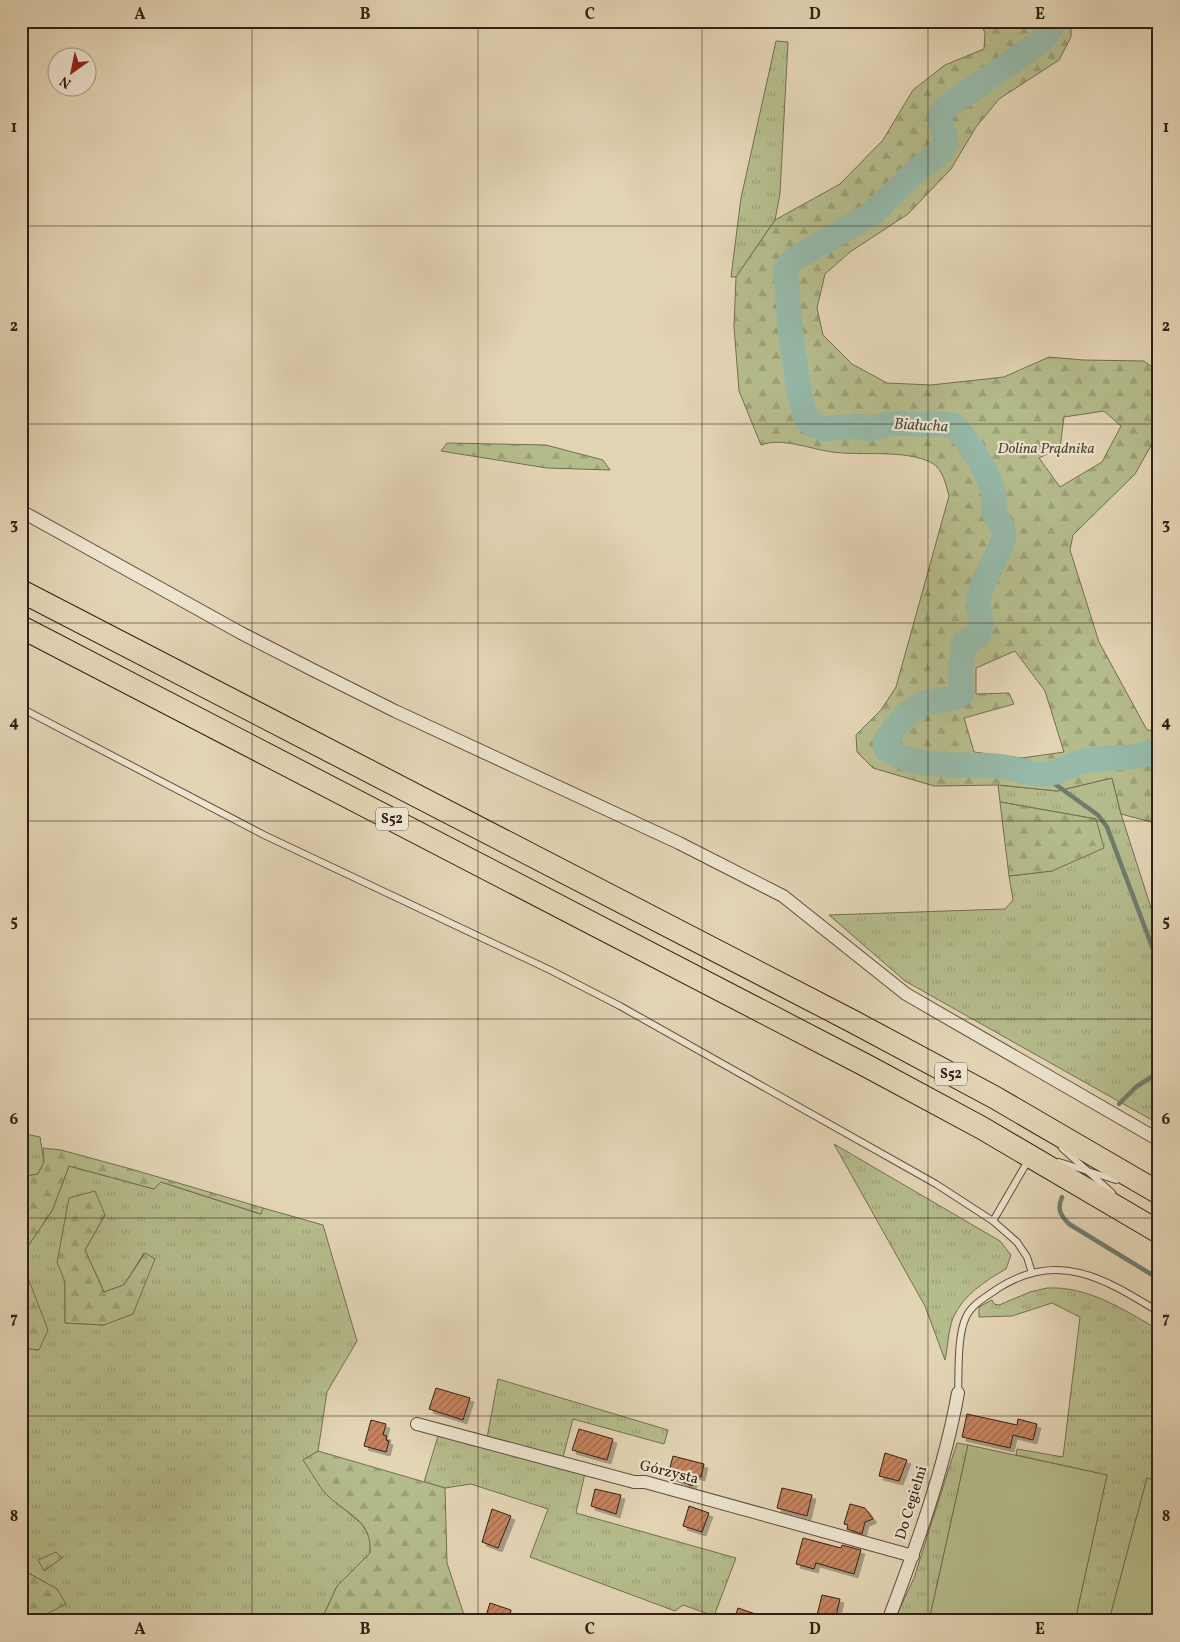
<svg xmlns="http://www.w3.org/2000/svg" width="1180" height="1642" font-family="Vollkorn,serif">
	<style>
		.grass { fill: url(#grass-tufts); stroke: #746e50; fill-rule: evenodd }
		.forest { fill: url(#forest-firs); stroke: #746e50; fill-rule: evenodd }
		.pitch { fill: #b5bc8c; stroke: #746e50 }
		.lines { fill: none; stroke-linecap: round; stroke-linejoin: round }
		.stream { stroke: #6f7c6d; stroke-width: 4.5 }
		.river { stroke: #96b9a9; stroke-width: 25 }
		.building { fill: url(#building-hatch); stroke: #342014; filter: url(#shadow) }
		.lane-casing { stroke: #604d3c; stroke-width: 8 }
		.street-casing { stroke: #604d3c; stroke-width: 14 }
		.highway-casing { stroke: #342014; stroke-width: 24 }
		.lane { stroke: #ede3ce; stroke-width: 6 }
		.street { stroke: #ede3ce; stroke-width: 12 }
		.highway { stroke: #e3d4b4; stroke-width: 22 }
		.grid { fill: none; stroke: #342014; stroke-width: 1; stroke-opacity: 0.55 }
		.labels { text-anchor: middle; dominant-baseline: central; stroke-width: 4.5; stroke-linejoin: round; paint-order: stroke }
		.shield { fill: #ede3ce; stroke: #6c5a4c; stroke-width: 1 }
		.shield-label { font-size: 14px; font-weight: bold; fill: #342014 }
		.park-label { font-size: 15px; font-style: italic; fill: #544732; stroke: #ede3ce }
		.street-label { font-size: 15px; fill: #342014; stroke: #ede3ce }
		.water-label { font-size: 16px; font-style: italic; fill: #514e41; stroke: #ede3ce }
		.neatline { fill: none; stroke: #342014; stroke-width: 2 }
		.grid-label { font-size: 16px; text-anchor: middle; font-weight: bold; fill: #342014 }
	</style>
	<defs>
		<pattern id="grass-tufts" width="24" height="20" patternUnits="userSpaceOnUse" patternTransform="scale(1.25)"><rect width="24" height="20" fill="#b5bc8c"/><path d="M3 7l-1-3M5 7V3M7 7l1-3M15 17l-1-3M17 17v-4M19 17l1-3" fill="none" stroke="#9ca178"/></pattern>
		<pattern id="forest-firs" width="22" height="20" patternUnits="userSpaceOnUse" patternTransform="scale(1.25)"><rect width="22" height="20" fill="#b5bc8c"/><path d="M5 1l3.5 6h-7zM16 11l3.5 6h-7z" fill="#9ca178"/></pattern>
		<pattern id="building-hatch" width="6" height="6" patternUnits="userSpaceOnUse" patternTransform="scale(1.25)"><rect width="6" height="6" fill="#c6835e"/><path d="M-1 1l2-2M0 6l6-6M5 7l2-2" fill="none" stroke="#a26b4c"/></pattern>
		<filter id="shadow"><feDropShadow dx="4" dy="4" stdDeviation="0" flood-color="#0004"/></filter>
	</defs>
	<rect width="100%" height="100%" fill="#e3d4b4"/>
	<filter id="stains"><feTurbulence type="fractalNoise" baseFrequency=".004" numOctaves="4"/><feColorMatrix values="0 0 0 0 .2 0 0 0 0 .09 0 0 0 0 .02 0 0 0 .5 -.17"/></filter>
	<radialGradient id="worn" r=".72"><stop offset=".6" stop-color="#630" stop-opacity="0"/><stop offset="1" stop-color="#630" stop-opacity=".3"/></radialGradient>
	<g class="grass">
		<polygon points="776,41 788,42 780,194 775,220 736,277 731,277 741,198"/>
		<polygon points="1112,778 1121,814 1159,933 1159,1124 905,981 829,915 1005,909 1013,900 1009,876 1052,871 1096,819 1000,802 998,785 1057,791"/>
		<polygon points="21,1133 40,1137 44,1162 38,1174 21,1177"/>
		<path d="M834 1144 1000 1241 1011 1255 1006 1269C985 1281 963 1295 953 1318 948 1331 948 1347 945 1360L925 1306Z"/>
		<path d="M69 1166 154 1189 161 1182 260 1214 263 1208 323 1225 357 1341 327 1392 318 1451 304 1460 327 1495 362 1524 370 1538V1553L337 1586 321 1621H42L57 1589 21 1569V1348L38 1350 27 1278 21 1285V1256L52 1211ZM105 1215 85 1250 104 1292 124 1285 144 1253 104 1325 65 1323V1282Z"/>
		<path d="M1047 1288C1089 1286 1124 1310 1159 1330V1481L1147 1478 1109 1621H1075L1107 1475 1016 1455 1017 1449 1063 1457 1080 1317 1052 1303 1012 1316 979 1317V1307L992 1300 994 1304 999 1305 1030 1292Z"/>
		<polygon points="498,1379 668,1430 664,1444 573,1419 563,1457 487,1438"/>
		<polygon points="439,1433 585,1473 576,1513 736,1558 714,1616 683,1605 675,1611 530,1557 548,1509 471,1484 445,1488 424,1482"/>
		<polygon points="957,1443 968,1445 929,1621 894,1621 914,1578"/>
	</g>
	<g class="forest">
		<path d="M980 21H1071V37L1059 60 999 99 976 127 951 169 908 214 850 252 825 274 817 308 823 335 852 364 887 383 931 385 1004 377 1049 357 1083 360 1144 361 1159 372V430L1153 442 1135 474 1073 535 1070 550 1099 642 1147 730 1159 731V824L1121 814 1112 778 1057 791 998 785 934 786 873 768 857 752 856 735 881 710 896 687 949 496C946 485 943 469 932 463 906 449 861 456 832 452 810 449 782 437 761 445L739 391 734 326 736 277 775 220 840 184 883 140 913 90 945 65 984 49 985 33ZM1104 411 1121 426 1102 462 1060 487 1039 458 1060 448 1064 417ZM1015 651 1045 691 1064 752 1022 758 974 752 964 718 1014 704 1009 693 976 694V668Z"/>
		<polygon points="447,443 546,445 603,460 610,470 547,468 441,451"/>
		<polygon points="1000,802 1096,819 1104,848 1052,871 1009,876"/>
		<polygon points="43,1148 61,1150 131,1169 263,1208 261,1214 161,1182 154,1189 69,1166 52,1211 21,1256 21,1177 38,1174 44,1162"/>
		<polygon points="95,1191 105,1215 85,1250 104,1292 124,1285 145,1253 155,1259 133,1314 104,1325 65,1323 65,1282 57,1262 69,1198"/>
		<polygon points="28,1278 48,1330 39,1350 21,1348 21,1285"/>
		<path d="M318 1451 445 1488 447 1563 466 1621H321L337 1586 370 1553C372 1520 349 1516 328 1496 318 1486 311 1471 303 1460Z"/>
		<polygon points="56,1552 62,1558 44,1571 38,1560"/>
		<polygon points="21,1569 57,1589 66,1604 45,1615 42,1621 21,1621"/>
	</g>
	<g class="pitch">
		<polygon points="968,1445 1107,1475 1075,1621 929,1621"/>
		<polygon points="1147,1478 1159,1481 1159,1621 1109,1621"/>
	</g>
	<g class="lines">
		<g class="stream">
			<polyline points="1041,774 1098,815 1107,827 1159,965"/>
			<polyline points="1119,1104 1136,1087 1159,1072"/>
			<path d="M1062 1197C1057 1209 1060 1215 1069 1224L1159 1279"/>
		</g>
		<path class="river" d="M1047 21 1050 30 1040 42 944 109 939 118 945 135V143L939 153 916 171 872 214 792 260 786 270 790 327 798 385 805 416 813 425 825 429 857 426 871 429 891 423 953 425C967 438 991 477 994 497 995 502 993 508 994 512 998 522 1007 529 1003 540 994 571 970 589 982 623L977 637 966 641C962 660 958 674 962 693 953 703 933 698 921 705 906 713 893 729 885 742L886 749C924 773 964 761 1005 767 1018 769 1032 775 1046 774 1057 774 1072 764 1085 761 1109 755 1136 762 1159 749"/>
	</g>
	<g class="building">
		<polygon points="436,1388 470,1398 463,1420 429,1409"/>
		<polygon points="967,1414 1017,1425 1018,1419 1037,1424 1033,1440 1013,1435 1010,1448 962,1437"/>
		<polygon points="371,1420 386,1424 383,1435 387,1436 386,1440 389,1441 386,1452 364,1446"/>
		<polygon points="579,1429 613,1439 607,1460 572,1450"/>
		<polygon points="885,1453 907,1460 899,1481 879,1476"/>
		<polygon points="673,1456 704,1464 701,1477 695,1475 692,1486 668,1475"/>
		<polygon points="782,1488 812,1495 807,1516 777,1508"/>
		<polygon points="595,1489 621,1495 616,1514 591,1506"/>
		<polygon points="850,1504 865,1508 873,1519 865,1522 862,1534 847,1529 848,1525 844,1524"/>
		<polygon points="689,1506 709,1513 702,1532 683,1526"/>
		<polygon points="492,1509 511,1516 498,1548 482,1542"/>
		<polygon points="803,1538 841,1548 842,1545 861,1550 854,1574 816,1563 814,1569 796,1564"/>
		<polygon points="822,1595 840,1599 835,1620 817,1615"/>
		<polygon points="490,1603 511,1610 508,1621 485,1619"/>
		<polygon points="738,1608 770,1619 770,1621 734,1621"/>
	</g>
	<g class="lines">
		<g class="lane-casing">
			<g id="lane">
				<polyline points="21,708 264,835 550,970 620,1006 936,1184 993,1221 1017,1242 1027,1257 1032,1273"/>
				<polyline points="1062,1148 1112,1193"/>
				<polyline points="1059,1162 1116,1180"/>
				<polyline points="993,1221 1029,1159"/>
				<path d="M958 1393C959 1372 957 1336 966 1317 972 1304 986 1297 997 1289 1058 1249 1105 1279 1159 1312"/>
			</g>
		</g>
		<g class="street-casing">
			<g id="street">
				<polyline points="21,511 241,633 315,671 395,711 679,843 783,896 906,994 1159,1140"/>
				<polyline points="417,1424 634,1482 645,1482 913,1556"/>
				<path d="M888 1621C916 1547 944 1471 958 1393"/>
			</g>
		</g>
		<g class="highway-casing">
			<g id="highway">
				<polyline points="21,591 852,1021 994,1097 1159,1193"/>
				<polyline points="21,627 867,1066 982,1128 1159,1232"/>
			</g>
		</g>
		<use href="#lane" class="lane"/>
		<use href="#street" class="street"/>
		<use href="#highway" class="highway"/>
	</g>
	<path class="grid" d="M252 21V1621M478 21V1621M702 21V1621M928 21V1621M21 226H1159M21 424H1159M21 623H1159M21 821H1159M21 1019H1159M21 1218H1159M21 1416H1159"/>
	<g class="labels">
		<g class="shield">
			<rect x="376" y="807.5" width="32" height="23" rx="4"/>
			<rect x="935" y="1062.5" width="32" height="23" rx="4"/>
		</g>
		<g class="shield-label">
			<text x="392" y="819">S52</text>
			<text x="951" y="1074">S52</text>
		</g>
		<g class="park-label">
			<text x="1046" y="449">Dolina Prądnika</text>
		</g>
		<g class="street-label">
			<text transform="translate(669 1473) rotate(14)">Górzysta</text>
			<text transform="translate(912 1503) rotate(-73)">Do Cegielni</text>
		</g>
		<g class="water-label">
			<text transform="translate(921 426) rotate(3)">Białucha</text>
		</g>
	</g>
	<rect width="1180" height="1642" fill="none" stroke="#e3d4b4" stroke-width="55"/>
	<g transform="translate(72 72) rotate(213)"><circle r="24" fill="#ede3ce" stroke="#a39584"/>
	<path d="M0-4L9 19L0 12L-9 19Z" fill="#8f2418"/>
	<text y="-8" font-size="14" font-weight="bold" text-anchor="middle" fill="#342014">N</text>
	</g>
	<rect x="28" y="28" width="1124" height="1586" class="neatline"/>
	<g class="grid-label">
		<text x="140" y="19">A</text>
		<text x="365" y="19">B</text>
		<text x="590" y="19">C</text>
		<text x="815" y="19">D</text>
		<text x="1040" y="19">E</text>
		<text x="14" y="132">1</text>
		<text x="1166" y="132">1</text>
		<text x="14" y="331">2</text>
		<text x="1166" y="331">2</text>
		<text x="14" y="529">3</text>
		<text x="1166" y="529">3</text>
		<text x="14" y="727">4</text>
		<text x="1166" y="727">4</text>
		<text x="14" y="926">5</text>
		<text x="1166" y="926">5</text>
		<text x="14" y="1124">6</text>
		<text x="1166" y="1124">6</text>
		<text x="14" y="1323">7</text>
		<text x="1166" y="1323">7</text>
		<text x="14" y="1521">8</text>
		<text x="1166" y="1521">8</text>
		<text x="140" y="1634">A</text>
		<text x="365" y="1634">B</text>
		<text x="590" y="1634">C</text>
		<text x="815" y="1634">D</text>
		<text x="1040" y="1634">E</text>
	</g>
	<rect width="100%" height="100%" filter="url(#stains)"/>
	<rect width="100%" height="100%" fill="url(#worn)"/>
</svg>
